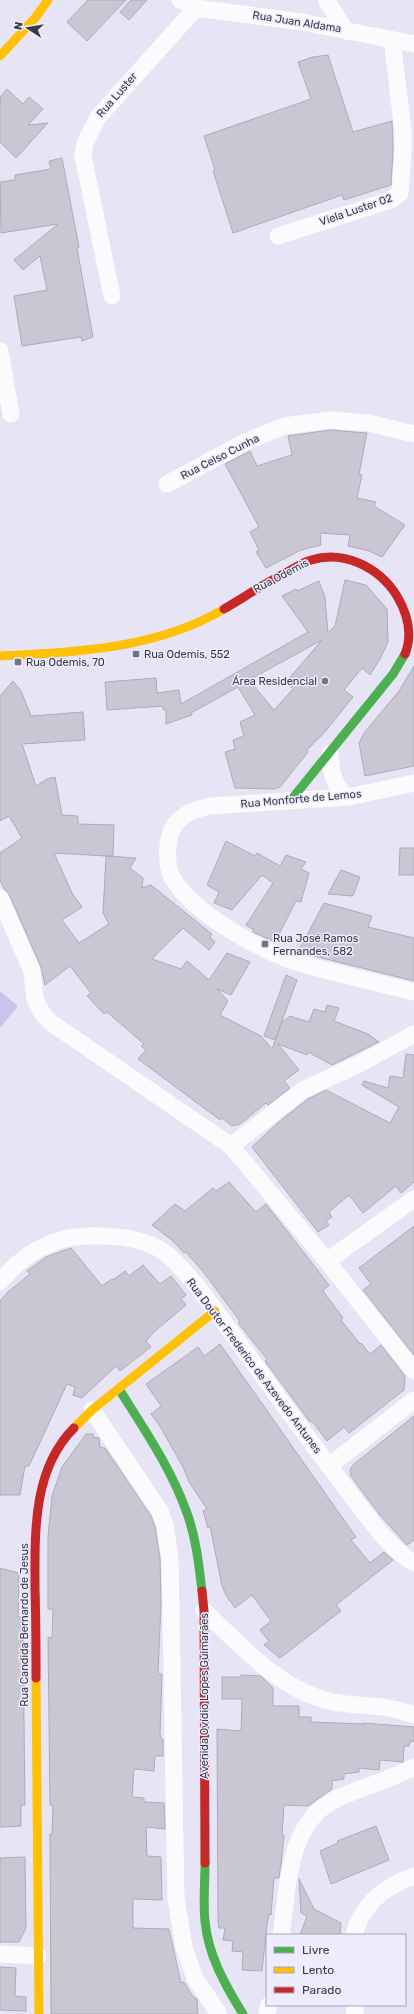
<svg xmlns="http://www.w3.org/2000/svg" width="414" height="2014" font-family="Rubik,sans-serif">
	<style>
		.green { fill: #c9c4eb }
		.building { fill: #c9c7d4; stroke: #adabb9; fill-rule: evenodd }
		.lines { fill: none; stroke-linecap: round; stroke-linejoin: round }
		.street { stroke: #fbfbfe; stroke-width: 17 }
		.fast { stroke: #4caf50; stroke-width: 9 }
		.slow { stroke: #ffc107; stroke-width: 9 }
		.jam { stroke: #c62828; stroke-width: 9 }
		.poi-dot { fill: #767482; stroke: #eeecff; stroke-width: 1.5 }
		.labels { text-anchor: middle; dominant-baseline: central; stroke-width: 3; stroke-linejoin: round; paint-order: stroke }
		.street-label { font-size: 11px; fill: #393844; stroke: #eeecff }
		.poi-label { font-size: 11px; fill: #393844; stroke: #eeecff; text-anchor: start }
	</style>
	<rect width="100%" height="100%" fill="#e7e4f6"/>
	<polygon class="green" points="0,991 18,1006 0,1028"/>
	<g class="building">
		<polygon points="88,0 126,0 87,41 67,22"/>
		<polygon points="131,0 147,0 129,20 120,12"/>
		<polygon points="328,55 353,132 392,121 393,151 391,185 344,200 342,195 233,233 213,171 215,170 204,136 311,99 298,62 313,57"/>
		<polygon points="7,89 23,104 29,97 43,109 28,125 48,123 16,158 0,142 0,97"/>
		<polygon points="62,158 79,247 77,248 93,337 82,341 81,337 22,346 14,296 47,290 40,256 23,270 14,260 58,224 1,233 0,182 15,180 15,175 51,169 49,161"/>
		<polygon points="330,430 367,433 359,474 362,475 357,498 376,502 374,506 405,525 382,557 369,551 348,546 350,535 320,533 321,545 301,550 266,568 256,552 259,550 250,532 259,527 225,464 250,451 257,466 292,455 288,436"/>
		<path d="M345 580 366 585 387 609 388 642 380 659 370 675 362 668 344 690 353 697 324 733 307 750 308 752 280 787 274 789 235 788 225 752 235 749 233 740 244 736 240 722 255 715 238 687 191 713 192 715 166 724V710H163V706L107 710 105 682 156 678 157 693 179 690 181 704 308 632 282 596 296 589 297 591 319 581 325 597 328 633 335 626ZM322 640 286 682 293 689 274 710 249 680Z"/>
		<polygon points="414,666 414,766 365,776 359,743 364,733 399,691"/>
		<path d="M13 681 21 691 31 716 83 712 85 740 22 744 36 786 47 779 55 777 62 815 78 816V824L114 825 113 856H106L136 858 130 868 143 878 142 888 151 885 212 934 210 937 215 942 209 950 183 928 152 959 181 969 187 961 209 980 227 953 250 962 231 995 217 989 228 1001 220 1015 261 1036 272 1049 282 1022 290 1016 309 1022 314 1009 325 1012 327 1005 339 1008 334 1021 368 1034 379 1042 332 1065 308 1052 307 1055 278 1044 299 1070 284 1081 290 1088 268 1105 266 1103 240 1124 232 1126 222 1118 220 1120 138 1059 146 1050 141 1046 144 1044 107 1012 104 1014 87 996 91 993 70 966 45 985 41 967 9 894 4 889 0 880V853L22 838 9 816 0 821V696ZM54 853 106 856 103 913 109 924 79 943 62 920 82 907 72 893Z"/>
		<polygon points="226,841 255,856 257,853 280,866 286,855 306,862 301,869 309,873 301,902 296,901 275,942 253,932 254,930 246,925 273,883 262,875 232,910 214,903 219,892 207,885"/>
		<polygon points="400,848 414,848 414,875 399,875"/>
		<polygon points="341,870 360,877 353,896 328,894"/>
		<polygon points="324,903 372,916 368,927 414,938 414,981 298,952"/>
		<polygon points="286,975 297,980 275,1040 264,1036"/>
		<polygon points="406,1054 414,1055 414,1182 401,1193 396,1186 363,1213 349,1195 329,1212 332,1217 326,1221 329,1225 318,1232 252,1147 281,1120 308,1099 326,1090 390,1123 399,1107 362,1085 364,1081 388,1088 390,1076 403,1078"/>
		<polygon points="229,1182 256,1212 266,1204 329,1285 323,1291 343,1318 341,1320 360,1344 361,1343 370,1354 381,1345 405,1376 404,1390 349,1433 344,1427 327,1441 312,1421 310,1422 265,1361 267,1359 239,1324 239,1320 205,1274 186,1252 184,1253 173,1241 152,1225 175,1204 185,1211 213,1188 216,1191"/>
		<polygon points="414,1226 414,1355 363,1290 371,1284 359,1268"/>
		<polygon points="71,1248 102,1286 112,1279 113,1280 125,1271 129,1276 143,1265 160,1284 171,1276 186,1295 181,1299 186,1305 154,1332 146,1341 151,1347 120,1371 116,1366 82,1398 73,1395 75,1387 67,1384 29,1466 25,1466 20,1495 0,1495 0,1301 8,1292 30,1274 27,1271 46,1257"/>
		<polygon points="220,1344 356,1537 351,1540 370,1563 384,1552 393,1560 336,1605 341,1611 280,1658 264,1645 269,1641 260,1630 271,1621 252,1595 235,1608 226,1595 222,1586 210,1526 208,1528 203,1511 207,1509 189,1482 184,1469 160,1426 151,1414 161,1406 146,1384 198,1347 204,1356"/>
		<polygon points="414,1416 414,1540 407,1545 380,1515 358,1486 351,1476 350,1470 353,1465"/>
		<polygon points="86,1434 93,1434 93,1437 99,1438 100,1447 105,1448 151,1516 155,1527 160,1559 161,1604 158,1674 162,1674 160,1733 161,1739 163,1739 163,1756 155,1756 154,1771 134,1769 132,1797 144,1798 144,1802 164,1803 165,1829 146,1827 147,1856 161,1857 162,1900 133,1899 133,1928 169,1929 181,1983 184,1982 193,1997 197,1999 198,2014 51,2014 50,1834 52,1834 53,1805 50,1805 48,1637 52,1638 53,1609 48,1609 48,1536 52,1496 62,1467"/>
		<polygon points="0,1568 19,1573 18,1617 21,1617 21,1636 23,1636 25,1805 21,1805 21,1826 0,1827"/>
		<polygon points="241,1675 261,1676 273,1688 273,1706 299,1706 299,1717 311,1717 311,1722 363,1724 363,1723 414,1727 414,1741 410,1742 409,1746 404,1746 403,1762 380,1760 379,1770 359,1768 359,1772 344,1774 344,1779 332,1781 332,1789 308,1806 284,1805 282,1835 284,1835 281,1864 279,1878 274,1878 271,1915 269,1914 267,1925 262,1971 242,1970 243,1952 232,1951 233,1941 223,1940 225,1928 219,1928 218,1920 217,1729 241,1731 242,1699 222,1699 222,1677 241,1677"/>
		<polygon points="376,1826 389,1860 331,1884 320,1851 338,1843 337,1841"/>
		<polygon points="25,1857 26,1928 19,1942 0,1942 0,1858"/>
		<polygon points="299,1879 314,1909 341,1923 340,1935 300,1935 307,1916 301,1913"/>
		<polygon points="0,1967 16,1968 15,1996 26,1997 26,2011 0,2010"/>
	</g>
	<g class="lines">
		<g class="street">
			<polyline points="180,0 196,8 302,22 414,44"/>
			<polyline points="326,0 346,31"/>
			<polyline points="278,236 391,200 400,193 403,151 403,131 392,40"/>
			<polyline points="112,296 83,156 85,143 98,117 196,8"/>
			<polyline points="0,351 11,414"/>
			<polyline points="167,484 245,442 284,426 330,420 369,423 414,434"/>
			<path d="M330 754C331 772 333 785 348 797"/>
			<path d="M414 783 348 797 211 806C188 810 170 820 168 845 167 856 167 867 172 877 192 913 261 951 299 963 337 974 376 982 414 992"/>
			<polyline points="0,898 32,971 35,999 42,1013 50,1022 231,1146 327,1261 414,1371"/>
			<polyline points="231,1146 303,1090 359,1064 414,1034"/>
			<polyline points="327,1261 414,1199"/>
			<path d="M0 1282C13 1266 28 1253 47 1245 76 1231 138 1233 164 1252 189 1271 215 1311 234 1336 272 1389 311 1443 351 1495 370 1519 387 1547 414 1563"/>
			<polyline points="92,1410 160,1511 165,1525 170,1558 176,1899 184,1947 195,1978 219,2014"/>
			<polyline points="329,1466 414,1400"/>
			<path d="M204 1611C242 1646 280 1691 333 1702 360 1707 388 1704 414 1715"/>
			<path d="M281 1935C289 1887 286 1822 338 1798 363 1787 390 1780 414 1767"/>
			<path d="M354 1935C362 1904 385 1886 414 1876"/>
			<polyline points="0,1954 38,1956"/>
			<polyline points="354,2005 355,2014"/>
			<polyline points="267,2014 269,2005"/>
		</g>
		<g class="fast">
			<polyline points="291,800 393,674 405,654"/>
			<path d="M119 1389C144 1429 171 1468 187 1513 196 1538 199 1565 202 1591"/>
			<path d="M205 1863C205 1882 203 1902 205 1921 208 1955 225 1985 243 2014"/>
		</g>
		<g class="slow">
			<polyline points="0,56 35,18 48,0"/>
			<path d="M0 656C76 652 157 649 224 609"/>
			<polyline points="74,1428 92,1410 215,1311"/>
			<polyline points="36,1678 39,2014"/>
		</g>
		<g class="jam">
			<path d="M224 609C246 596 267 582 289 571 296 567 303 562 311 560 344 550 379 567 397 596 407 613 413 634 405 654"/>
			<polyline points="202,1591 204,1611 205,1863"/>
			<path d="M36 1678C36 1648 36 1619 35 1589 35 1534 32 1470 74 1428"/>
		</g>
	</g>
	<g class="poi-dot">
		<rect x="132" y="650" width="8" height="8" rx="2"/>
		<rect x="14" y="658" width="8" height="8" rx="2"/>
		<circle cx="325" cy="681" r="4"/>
		<rect x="261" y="940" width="8" height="8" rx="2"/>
	</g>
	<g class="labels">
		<g class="street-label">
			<text transform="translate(297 22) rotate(9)">Rua Juan Aldama</text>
			<text transform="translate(117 95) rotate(-49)">Rua Luster</text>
			<text transform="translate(356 210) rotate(-19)">Viela Luster 02</text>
			<text transform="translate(220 457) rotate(-27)">Rua Celso Cunha</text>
			<text transform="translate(281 576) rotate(-28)">Rua Odemis</text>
			<text transform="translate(301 799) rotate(-5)">Rua Monforte de Lemos</text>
			<text transform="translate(254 1366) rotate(53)">Rua Doutor Frederico de Azevedo Antunes</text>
			<text transform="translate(24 1625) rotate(-90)">Rua Candida Bernardo de Jesus</text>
			<text transform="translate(204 1696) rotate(-90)">Avenida Ovídio Lopes Guimarães</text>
		</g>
		<g class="poi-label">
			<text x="144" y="654">Rua Odemis, 552</text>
			<text x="26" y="662">Rua Odemis, 70</text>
			<text x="317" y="681" text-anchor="end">Área Residencial</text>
			<text x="273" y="938">Rua José Ramos<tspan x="273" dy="13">Fernandes, 582</tspan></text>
		</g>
	</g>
	<rect x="266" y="1934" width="140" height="72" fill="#eeecff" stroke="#a6a4b4"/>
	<rect x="274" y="1947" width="20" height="6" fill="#4caf50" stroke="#a6a4b4"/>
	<text x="302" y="1954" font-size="12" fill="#393844">Livre</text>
	<rect x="274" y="1967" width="20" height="6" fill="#ffc107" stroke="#a6a4b4"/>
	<text x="302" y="1974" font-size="12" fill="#393844">Lento</text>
	<rect x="274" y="1987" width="20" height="6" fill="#c62828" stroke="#a6a4b4"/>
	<text x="302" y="1994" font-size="12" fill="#393844">Parado</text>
	<g transform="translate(28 28) rotate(282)" stroke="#eeecff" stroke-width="3" paint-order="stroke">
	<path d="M0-3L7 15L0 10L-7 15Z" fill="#393844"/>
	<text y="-6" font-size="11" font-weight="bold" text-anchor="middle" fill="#393844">N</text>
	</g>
</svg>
